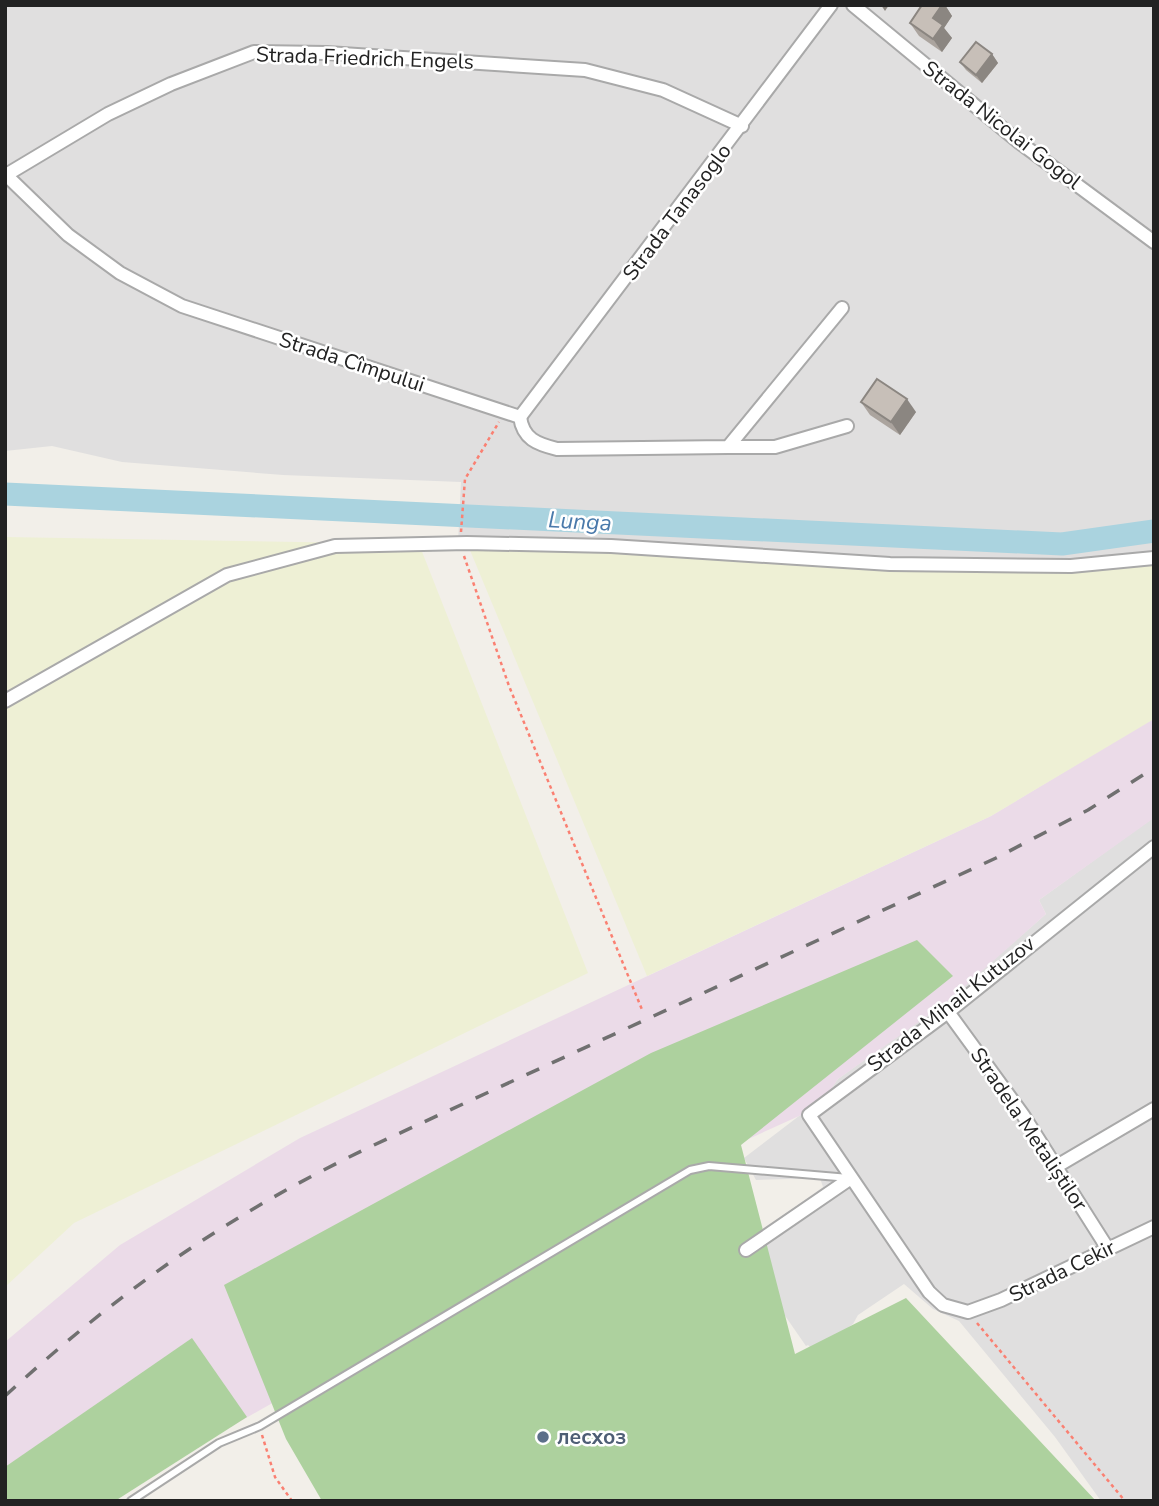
<svg xmlns="http://www.w3.org/2000/svg" width="1159" height="1506" font-family="'Nunito Sans',sans-serif">
<style>
.residential{fill:#e0dfdf}
.industrial{fill:#ebdbe8}
.farmland{fill:#eef0d5}
.forest{fill:#add19e}
.lines{fill:none;stroke-linecap:round;stroke-linejoin:round}
.river{stroke:#aad3df;stroke-width:23}
.lane-casing{stroke:#a9a9a9;stroke-width:10}
.street-casing{stroke:#a9a9a9;stroke-width:16}
.path{stroke:#fa8072;stroke-width:2.5;stroke-dasharray:3.5 3.5;stroke-linecap:butt}
.lane{stroke:#fff;stroke-width:6}
.street{stroke:#fff;stroke-width:12}
.rail{stroke:#707070;stroke-width:3.5;stroke-dasharray:14 14;stroke-linecap:butt}
.wall{fill:#aba49e}
.shaded-wall{fill:#8b8681}
.building{fill:#c7bfb8;stroke:#8b8681;stroke-width:2}
.service-dot{fill:#5c6f8a;stroke:#fff;stroke-width:2.5}
.labels{text-anchor:middle;stroke-width:5;stroke-linejoin:round;paint-order:stroke}
.street-label{font-size:21px;fill:#222;stroke:#fff}
.service-label{font-size:21px;font-weight:bold;fill:#4e5e75;stroke:#fff;text-anchor:start}
.water-label{font-size:23px;font-style:italic;fill:#4a7aab;stroke:#fff}
</style>
<rect width="100%" height="100%" fill="#f2efe9"/>
<g class="residential">
<path d="M5,5H1154V558L1071,566L458,543L461,482L283,475L122,462L52,446L5,451Z"/>
<path d="M1154,817V1501H1101L1055,1437L959,1321L933,1309L904,1284L858,1315L853,1324L815,1352L808,1345L806,1346L738,1248L823,1187L820,1178L756,1180L744,1158L799,1116L818,1106L838,1079L950,998L1046,914L1039,900Z"/>
</g>
<path class="industrial" d="M1154,718V818L1039,900L1046,914L947,1002L838,1079L819,1107L689,1166L174,1459L115,1501H5V1342L120,1245L300,1138L991,816Z"/>
<g class="farmland">
<path d="M5,537L419,544L588,973L74,1223L5,1287Z"/>
<path d="M467,543L890,564L1154,558V719L991,816L647,976Z"/>
</g>
<g class="forest">
<path d="M917,940L953,976L741,1145L795,1354L906,1298L1096,1501H322L286,1439L224,1285L651,1053Z"/>
<path d="M192,1338L247,1417L115,1501H5V1467Z"/>
</g>
<g class="lines">
<path class="river" d="M5,494L1062,544L1154,531"/>
<defs>
<path id="lane" d="M131,1501L219,1443L260,1426L690,1170L709,1166L849,1178"/>
<g id="street">
<path d="M853,5L1019,142L1154,242"/>
<path d="M5,174L68,235L120,273L182,306L520,417C523,439 537,444 557,449L728,447L842,308"/>
<path d="M6,175L108,114L171,84L254,52L327,53L585,70L663,90L742,126"/>
<path d="M520,417L831,5"/>
<path d="M728,447H775L847,426"/>
<path d="M5,701L227,575L335,546L467,543L611,546L890,564L1071,566L1154,558"/>
<path d="M1154,847L948,1012L809,1115L929,1292L943,1305L968,1312L1001,1300L1154,1227"/>
<path d="M948,1012L1023,1115L1108,1249"/>
<path d="M1057,1166L1154,1109"/>
<path d="M746,1250L851,1178"/>
</g>
</defs>
<use href="#lane" class="lane-casing"/>
<use href="#street" class="street-casing"/>
<g class="path">
<path d="M461,532L465,479L499,422"/>
<path d="M464,556L509,686L643,1012"/>
<path d="M977,1323L1125,1501"/>
<path d="M262,1435L275,1477L292,1501"/>
</g>
<use href="#lane" class="lane"/>
<use href="#street" class="street"/>
<path class="rail" d="M5,1396C123,1288 229,1214 374,1145L996,858L1088,810L1154,768"/>
</g>
<g class="wall">
<path d="M922,5H945L952,16L944,28L952,38L942,52L919,36L910,23Z"/>
<path d="M992,54L998,63L982,83L966,70L960,62Z"/>
<path d="M861,402L916,412L900,435L870,415Z"/>
</g>
<g class="shaded-wall">
<path d="M881,5H889L885,11Z"/>
<path d="M942,5H945L952,16L944,28L952,38L942,52L933,39V18Z"/>
<path d="M992,54L998,63L982,83L976,75Z"/>
<path d="M907,399L916,412L900,435L891,422Z"/>
</g>
<g class="building">
<path d="M922,5H942L933,18L943,25L933,39L910,23Z"/>
<path d="M976,42L992,54L976,75L960,62Z"/>
<path d="M877,379L907,399L891,422L861,402Z"/>
</g>
<circle class="service-dot" cx="543" cy="1437" r="7"/>
<g class="labels">
<g class="street-label">
<text transform="translate(365 58) rotate(2)" y="7">Strada Friedrich Engels</text>
<text transform="translate(1002 125) rotate(38)" y="7">Strada Nicolai Gogol</text>
<text transform="translate(677 212) rotate(-53)" y="7">Strada Tanasoglo</text>
<text transform="translate(352 362) rotate(18)" y="7">Strada Cîmpului</text>
<text transform="translate(951 1004) rotate(-38)" y="7">Strada Mihail Kutuzov</text>
<text transform="translate(1029 1129) rotate(56)" y="7">Stradela Metaliștilor</text>
<text transform="translate(1062 1271) rotate(-26)" y="7">Strada Cekir</text>
</g>
<g class="service-label">
<text x="557" y="1444">лесхоз</text>
</g>
<g class="water-label">
<text transform="translate(580 521) rotate(3)" y="8">Lunga</text>
</g>
</g>
<rect width="1159" height="1506" fill="none" stroke="#222222" stroke-width="14"/>
</svg>
